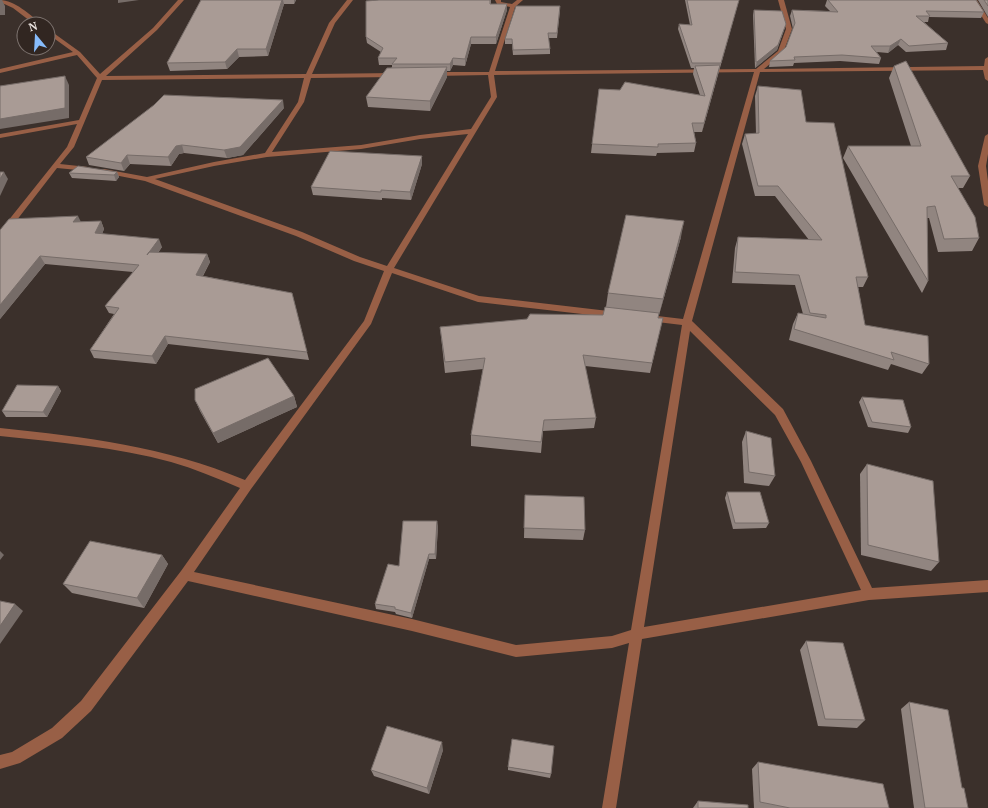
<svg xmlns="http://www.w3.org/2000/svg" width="988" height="808" font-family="'PT Serif',serif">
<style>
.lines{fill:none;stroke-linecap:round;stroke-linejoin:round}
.minor{fill:#985f46;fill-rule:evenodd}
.wall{fill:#918580}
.shaded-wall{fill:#766c68}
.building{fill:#a99b95;stroke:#766c68}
</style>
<rect width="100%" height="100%" fill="#3b302b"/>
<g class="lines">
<g class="minor">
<path d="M0,0C14,0 31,15 41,24H34L13,8L0,2Z"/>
<path d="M178,0H184L157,30L106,76L306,74L329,23L347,0H353L335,23L312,74L396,73L399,75L396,77L311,78L304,102L272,152L361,145L420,135L471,129L491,97L488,75L434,76L431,74L434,72H489L510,7L497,4L495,0H501V2L512,4L517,0H523L515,7L495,71L756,69L778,51L786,29L778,0H784L792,29L783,53L764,69L984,66L985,59L988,57V81L985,79L983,70L760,72L692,321L783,409L811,461L872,588L988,580V592L869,600L642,639L616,808H602L629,643L612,648L516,657L412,631L188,581L91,711L62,738L20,763L0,769V755L12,752L52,728L81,701L181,571L240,488C217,478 195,469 171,462C116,447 57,442 0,436V428C87,437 163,446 245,480L364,321L384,271L354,261L296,236L145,181L104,173L100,171L104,169L147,177L214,162L265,153L298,102L304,78L102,80L74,147L60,164L88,167L92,169L88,171L57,168L3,238H0V231L67,147L77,124L0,138V134L79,120L97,78L77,55L0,73V69L73,52L48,34V29L80,52L100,74L153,28ZM754,72L683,319L649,315L644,318L649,321L682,325L631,630L612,636L516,645L412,619L194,572L251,489L371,324L392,273L478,302L617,318L621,315L617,312L479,296L394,268L497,97L494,75ZM468,134L387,266L360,257L302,232L155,179L214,166L267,157L361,149L420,139ZM690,331L775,415L801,462L861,590L644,627Z"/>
<path d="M971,0H977L988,18V24L986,23Z"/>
<path d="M988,134V154L986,166L988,181V207L984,205L978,166L985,136Z"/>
</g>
</g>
<g class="wall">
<path d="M201,0H296L294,4H284L268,56L239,57L227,69L170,71L167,63Z"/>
<path d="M379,0H491V4H507V10L496,44H471L465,66L453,65L450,71H447V77L430,111L368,107L366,97L392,67V65H379L378,58L381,52L367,43L366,37Z"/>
<path d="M685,0H739L702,132H694L696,143L694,152L657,153L656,156L591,153L599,89L700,95L693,74L694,68H691L678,29L679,24L690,25Z"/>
<path d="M827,0H976L984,12L981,18L929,17L928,22H924L948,43L946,50L906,52L898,45L888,53L877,52L881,58L879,64L840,61L794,63L793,66L769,67L770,61L786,47L793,29L790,16L792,10L830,11L825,6Z"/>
<path d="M978,0H988V17Z"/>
<path d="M560,10L557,38H548L550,49V54L513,55L512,44H505V39Z"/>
<path d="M754,10L786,24L777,50L755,68L753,15Z"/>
<path d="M894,66L970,176L963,188H958L979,238L972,251L938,252L929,218H927L928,281L922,293L843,158L848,146H911L889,78Z"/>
<path d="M758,86L806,122L868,277L863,287H858L865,325L929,364L922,374L891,364L888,370L789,340L793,324L798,313L803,314L795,285L732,283L735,248L738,237L809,240L775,196H755L742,144L745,134H756L755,96Z"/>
<path d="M284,108L243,155L227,158L184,153L179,154L171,166L130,164L124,171L89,165L86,157Z"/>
<path d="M422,164L411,200L382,198V200L313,195L311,187Z"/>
<path d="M117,172L119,177L116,181L72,178L69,173Z"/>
<path d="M101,221L104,229L102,234L162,247L158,253L207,254L210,262L203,276L292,293L309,360L168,344L156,364L94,358L90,350L114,314L109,313L105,306L133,272L45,264L0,319V230L81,222Z"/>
<path d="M681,237L659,315L658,318H663L650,373L585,366L596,418L594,428L543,431L541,453L471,446V435L483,369L445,373L440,327L603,315L606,307L608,293Z"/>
<path d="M58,386L61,391L47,417H6L2,411Z"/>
<path d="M294,396L297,407L218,443L200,411L195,400Z"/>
<path d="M862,397L911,427L908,433L868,427L859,402Z"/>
<path d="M746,431L775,476L769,486L744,483L742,442Z"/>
<path d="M867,464L939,562L931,571L861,555L860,474Z"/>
<path d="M727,492L769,523L766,528L733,529L725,498Z"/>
<path d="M525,495L585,530L583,540L524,538Z"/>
<path d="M438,526L436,559H429L412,618L396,614L395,612L376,609L375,604L399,566Z"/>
<path d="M162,555L168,564L144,608L72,593L63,584Z"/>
<path d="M806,641L865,720L857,728L818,726L800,650Z"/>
<path d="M909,702L962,788L968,808H914L901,709Z"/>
<path d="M443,750L429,794L374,776L371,770Z"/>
<path d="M758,762L889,808H754L752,769Z"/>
<path d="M508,767L551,774L550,778L508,770Z"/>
<path d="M698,801L748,808H693Z"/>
</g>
<g class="shaded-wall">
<path d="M1,0H2L5,6V15H0V6Z"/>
<path d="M118,0H139L118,3Z"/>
<path d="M282,0H283L284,4L268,56L266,49Z"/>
<path d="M294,0H296L294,4Z"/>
<path d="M507,4V10L496,44V37Z"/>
<path d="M786,24L777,50L755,68L757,62Z"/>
<path d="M471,37V44L465,66V59Z"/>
<path d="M901,39L898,45L888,53L890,46Z"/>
<path d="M237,49L239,57L227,69L225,62Z"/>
<path d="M453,58V65L450,71V64Z"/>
<path d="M720,65L718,74L702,132L704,123Z"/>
<path d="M447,67V77L430,111V101Z"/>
<path d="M65,76L69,85V118L0,129V119Z"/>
<path d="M283,100L284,108L243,155L227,158L224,150Z"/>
<path d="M182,145L184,153L179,154L171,166L168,157L176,146Z"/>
<path d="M127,155L130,164L124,171L121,163Z"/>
<path d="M422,156V164L411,200L410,192Z"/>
<path d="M4,172L8,179L0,196V179Z"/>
<path d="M117,172L119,177L116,181L114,175Z"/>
<path d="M78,216L82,224L73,222Z"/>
<path d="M101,221L104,229L99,241L95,233Z"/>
<path d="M684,221L681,237L659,315L663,299Z"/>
<path d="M159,239L162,247L150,263L147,255Z"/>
<path d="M207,254L210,262L199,283L196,275Z"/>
<path d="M40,256L45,264L0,319V305Z"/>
<path d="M165,336L168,344L156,364L152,356Z"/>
<path d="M58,386L61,391L47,417L43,412Z"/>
<path d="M294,396L297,407L218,443L213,433Z"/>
<path d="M437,521L438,526L436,559L435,554Z"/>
<path d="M0,551L4,555L0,560Z"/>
<path d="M429,554V559L412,618L411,613Z"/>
<path d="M162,555L168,564L144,608L137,598Z"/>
<path d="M15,604L23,611L0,644V626Z"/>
<path d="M442,742L443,750L429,794L427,788Z"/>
</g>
<g class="building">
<rect x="0" y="0" width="1" height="6"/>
<path d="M201,0H282L266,49H237L225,62L167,63Z"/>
<path d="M379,0H490V4H507L496,37H471L465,59L453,58L450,64H392L397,58H378L383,48L366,37V1Z"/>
<path d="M687,0H739L721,63H692L679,24L692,25Z"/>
<path d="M828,0H976L984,12L926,11L930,16H916L948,43L909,46L901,39L890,46H871L881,58L842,55L794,57L795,60L770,61L786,47L795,23L792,10L838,12Z"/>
<path d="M984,0H988V6Z"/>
<path d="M516,6H560L557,33H548L550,49L513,50L512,39H505Z"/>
<path d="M754,10L782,11L786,24L778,45L757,62H756Z"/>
<path d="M906,61L970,176H951L975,217L979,238L944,239L935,206L927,207L928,281L848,146H921L894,66Z"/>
<path d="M720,65L704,123H692L696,143L658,144V147L592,144L599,89L620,90L625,82L705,96L695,66Z"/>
<path d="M447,67L430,101L366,97L387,68Z"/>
<path d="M65,76V108L0,119V86Z"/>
<path d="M758,86L801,90L806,122L834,123L868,277H856L865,325L928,336L929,364L891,352L894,360L794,329L798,313L826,318V315L810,313L799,275L735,272L738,237L822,240L778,186H758L745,134L759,133Z"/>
<path d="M164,95L283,100L240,147L224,150L182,145L176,146L168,157L127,155L121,163L86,157L154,105Z"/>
<path d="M330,151L422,156L410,192L381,190V192L311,187Z"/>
<path d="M78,166L117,172L114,175L69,173Z"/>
<path d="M0,172H4L0,179Z"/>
<path d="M626,215L684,221L663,299L608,293Z"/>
<path d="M78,216L73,222L101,221L95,233L159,239L147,255L149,252L207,254L196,275L292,293L307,352L165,336L152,356L90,350L119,308L105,306L139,265L40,256L0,305V230L9,219Z"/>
<path d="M605,307L659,313L658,318H663L652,363L583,355L596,418L544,420L541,442L471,435L485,358L445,362L440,327L527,319L530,314L603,315Z"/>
<path d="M268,358L294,396L213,433L195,400V389Z"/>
<path d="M17,385L58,386L43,412L2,411Z"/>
<path d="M862,397L903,400L911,427L872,422Z"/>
<path d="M746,431L771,438L775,476L749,472Z"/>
<path d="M867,464L933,481L939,562L868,545Z"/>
<path d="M727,492H760L769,523H735Z"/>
<path d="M525,495L584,497L585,530L524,528Z"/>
<path d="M403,521H437L435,554H429L411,613L395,609V607L375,604L388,564L399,566Z"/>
<path d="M90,541L162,555L137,598L63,584Z"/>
<path d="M0,601L15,604L0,626Z"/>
<path d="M806,641L843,643L865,720L825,719Z"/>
<path d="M909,702L948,710L962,788H964L968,808H925Z"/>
<path d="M387,726L442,742L427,788L371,770Z"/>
<path d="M512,739L554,746L551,774L508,767Z"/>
<path d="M758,762L883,784L889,808H790L760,802Z"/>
<path d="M698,801L748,805V808H698Z"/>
</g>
<g transform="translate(36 36) rotate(342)"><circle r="19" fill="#312621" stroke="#7c726e"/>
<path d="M0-3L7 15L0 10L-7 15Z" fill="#86bbfb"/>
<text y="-6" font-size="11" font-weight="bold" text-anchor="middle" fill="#ece5e1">N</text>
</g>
</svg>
